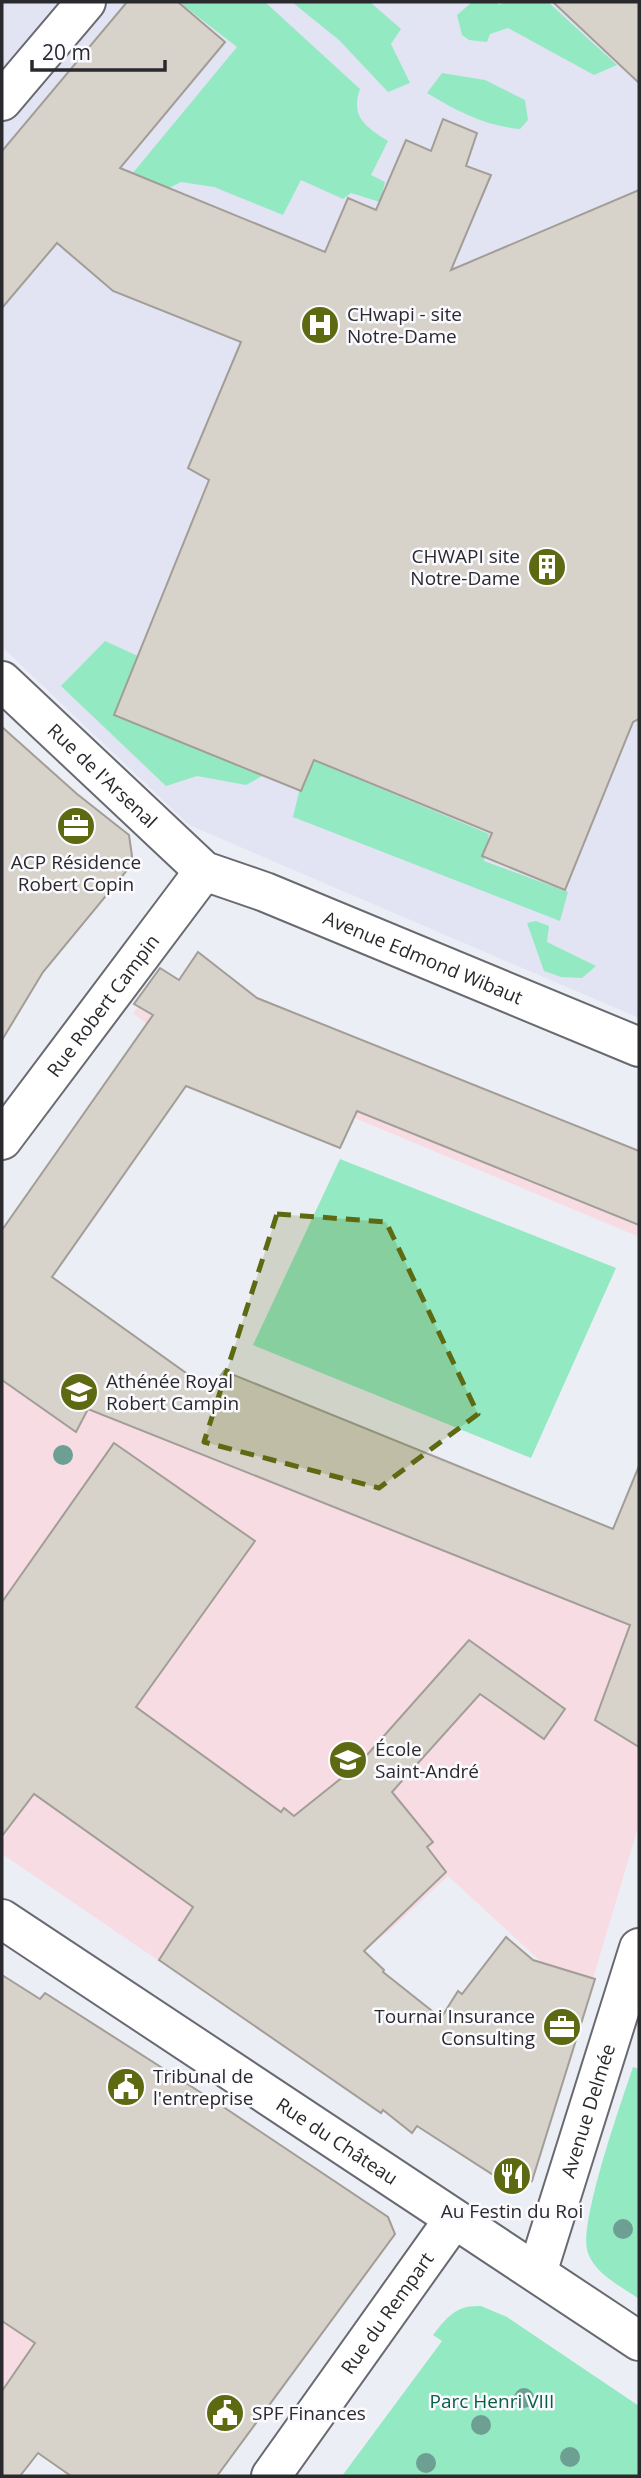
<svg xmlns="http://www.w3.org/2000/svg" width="641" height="2478" font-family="'Open Sans',sans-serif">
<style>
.built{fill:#e2e4f4}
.education{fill:#f7dde3}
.green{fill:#93e9c2}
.building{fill:#d7d2ca;stroke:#a29d96;stroke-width:2}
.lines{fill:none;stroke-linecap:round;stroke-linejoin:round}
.minor-casing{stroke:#696a71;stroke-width:42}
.minor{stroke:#fff;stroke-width:38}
.tree{fill:#6e9f93}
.marked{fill:#5d6a12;fill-opacity:0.2;stroke:#5d6a12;stroke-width:5;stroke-dasharray:14 9;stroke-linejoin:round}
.labels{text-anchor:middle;stroke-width:5;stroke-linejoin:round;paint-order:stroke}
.poi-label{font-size:19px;fill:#2a2a2e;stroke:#fbfbff;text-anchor:start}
.street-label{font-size:19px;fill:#2a2a2e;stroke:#fbfbff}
.park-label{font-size:19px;fill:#075f42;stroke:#fbfbff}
</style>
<rect width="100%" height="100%" fill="#eceef6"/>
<path class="built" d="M2,2H639V1018L189,825L2,647Z"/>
<g class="education">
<path d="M162,976L256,1006L639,1161V1237L192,1050L13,1295L191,1416L618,1536L632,1505L639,1507V1824L593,1979L540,1961L448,1876L388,1932L362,1951L282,2038L156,1959L2,1854V1841L14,1820L2,1811V1244L153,1029L133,1013Z"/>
<path d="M2,2321L35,2343L2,2389Z"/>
</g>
<g class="green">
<path d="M179,2H265L360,89C350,117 366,127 388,141L371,175L385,182L380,202L351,193L343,199L301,180L283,215L214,187L181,182L165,190L132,174L237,47Z"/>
<path d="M292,2H370L401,29L391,44L410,83L388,92L339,40Z"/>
<path d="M472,2H497L499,5L504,2H548L617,65L594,75L508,28L490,34L487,42L469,40L462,35L457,15Z"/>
<path d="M442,73L485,80L525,100L528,120L520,129C485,126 457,111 427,93Z"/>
<path d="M105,641L140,657L116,714L262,776L246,785L197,776L166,786L61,686Z"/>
<path d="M315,761L489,834L484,861L568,892L560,921L293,817L299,792Z"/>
<path d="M536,921L549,926L547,942L596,966L582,978L561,977L544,971L527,923Z"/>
<path d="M340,1159L616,1268L531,1458L253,1345Z"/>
<path d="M633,2067L639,2069V2299C621,2286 596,2275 588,2253C577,2227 622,2100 633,2067Z"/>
<path d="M481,2306L507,2317L639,2406V2476H342L442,2341L433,2335C448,2316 456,2305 481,2306Z"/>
</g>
<g class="building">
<path d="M127,2H178L225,42L120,168L325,252L348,198L376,210L406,140L431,151L443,119L477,133L466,166L491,175L451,270L639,190V719L633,722L565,890L482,856L492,833L314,760L301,791L114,715L209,480L188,468L241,342L113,291L57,243L2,308V151Z"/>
<path d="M553,2H639V83Z"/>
<path d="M2,727L77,794L129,835L133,863L43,972L2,1040Z"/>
<path d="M198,952L257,998L639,1151V1225L357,1111L340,1148L186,1086L52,1277L210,1390L224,1371L613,1529L639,1466V1747L595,1720L630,1625L88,1409L76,1432L2,1380V1230L153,1015L134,1004L160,968L179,980Z"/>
<path d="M114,1443L255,1541L136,1707L281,1812L284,1808L294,1816L359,1764L469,1640L565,1709L544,1739L480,1694L392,1792L433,1842L427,1847L446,1872L364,1951L384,1970L383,1972L441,2018L458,1991L462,1994L506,1937L533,1960L595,1979L532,2181L515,2189L417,2126L412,2133L383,2110L381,2113L159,1960L193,1907L34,1794L2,1836V1602Z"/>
<path d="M2,1975L40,1999L45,1993L225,2108L388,2217L395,2234L217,2476H71L38,2453L20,2476H2V2391L35,2343L2,2321Z"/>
</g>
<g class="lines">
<defs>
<g id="minor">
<path d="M2,101L86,2"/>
<path id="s1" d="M2,681L204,871L265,892L639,1047"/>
<path id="s2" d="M2,1140L204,871"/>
<path id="s3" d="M2,1919L639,2341"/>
<path id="s4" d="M537,2273L639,1948"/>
<path id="s5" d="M271,2476L454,2219"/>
</g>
</defs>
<use href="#minor" class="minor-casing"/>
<use href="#minor" class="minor"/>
</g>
<g class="tree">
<circle cx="63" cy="1455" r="10"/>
<circle cx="623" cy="2229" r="10"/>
<circle cx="524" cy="2398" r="10"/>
<circle cx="481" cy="2425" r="10"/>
<circle cx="570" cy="2457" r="10"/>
<circle cx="426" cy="2463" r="10"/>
</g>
<path class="marked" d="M277,1214L386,1222L478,1414L379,1488L204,1442Z"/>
<defs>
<symbol id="hospital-disc" viewBox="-11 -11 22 22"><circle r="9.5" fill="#5d6a12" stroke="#fbfbff"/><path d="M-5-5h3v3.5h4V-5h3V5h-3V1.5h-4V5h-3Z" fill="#fff"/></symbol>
<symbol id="building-disc" viewBox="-11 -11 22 22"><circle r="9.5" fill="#5d6a12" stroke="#fbfbff"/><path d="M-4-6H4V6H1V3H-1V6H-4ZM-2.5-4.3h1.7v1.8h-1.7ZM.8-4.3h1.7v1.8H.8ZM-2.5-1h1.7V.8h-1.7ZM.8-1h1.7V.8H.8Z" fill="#fff"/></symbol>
<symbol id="office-disc" viewBox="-11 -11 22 22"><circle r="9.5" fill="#5d6a12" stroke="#fbfbff"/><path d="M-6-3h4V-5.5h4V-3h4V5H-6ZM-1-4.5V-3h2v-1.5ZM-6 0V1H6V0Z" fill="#fff"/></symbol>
<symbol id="school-disc" viewBox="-11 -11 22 22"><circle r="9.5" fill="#5d6a12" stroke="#fbfbff"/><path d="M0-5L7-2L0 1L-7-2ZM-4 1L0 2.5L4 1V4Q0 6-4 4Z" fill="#fff"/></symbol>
<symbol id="civic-disc" viewBox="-11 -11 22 22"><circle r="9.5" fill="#5d6a12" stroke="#fbfbff"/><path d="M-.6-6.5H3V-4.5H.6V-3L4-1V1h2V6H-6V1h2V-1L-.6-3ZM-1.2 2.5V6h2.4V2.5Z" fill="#fff"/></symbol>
<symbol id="restaurant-disc" viewBox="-11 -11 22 22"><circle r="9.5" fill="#5d6a12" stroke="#fbfbff"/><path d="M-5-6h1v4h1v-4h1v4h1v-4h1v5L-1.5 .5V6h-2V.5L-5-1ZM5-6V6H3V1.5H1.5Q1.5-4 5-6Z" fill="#fff"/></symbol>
</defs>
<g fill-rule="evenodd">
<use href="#hospital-disc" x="298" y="303" width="44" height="44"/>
<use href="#building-disc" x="525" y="545" width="44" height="44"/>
<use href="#office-disc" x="54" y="804" width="44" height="44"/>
<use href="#school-disc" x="57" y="1370" width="44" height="44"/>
<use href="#school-disc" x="326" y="1738" width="44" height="44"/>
<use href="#office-disc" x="540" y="2005" width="44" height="44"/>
<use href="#civic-disc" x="104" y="2065" width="44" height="44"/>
<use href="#restaurant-disc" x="490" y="2154" width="44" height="44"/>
<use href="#civic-disc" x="203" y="2391" width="44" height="44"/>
</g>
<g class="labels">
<g class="poi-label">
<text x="347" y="321">CHwapi - site<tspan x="347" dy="22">Notre-Dame</tspan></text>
<text x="520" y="563" text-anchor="end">CHWAPI site<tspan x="520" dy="22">Notre-Dame</tspan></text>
<text x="76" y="869" text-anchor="middle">ACP Résidence<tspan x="76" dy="22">Robert Copin</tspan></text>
<text x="106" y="1388">Athénée Royal<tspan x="106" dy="22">Robert Campin</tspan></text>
<text x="375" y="1756">École<tspan x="375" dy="22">Saint-André</tspan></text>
<text x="535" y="2023" text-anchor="end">Tournai Insurance<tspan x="535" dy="22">Consulting</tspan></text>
<text x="153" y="2083">Tribunal de<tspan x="153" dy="22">l'entreprise</tspan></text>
<text x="512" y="2218" text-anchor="middle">Au Festin du Roi</text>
<text x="252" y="2420">SPF Finances</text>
</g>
<g class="street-label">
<text dy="7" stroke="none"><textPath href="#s1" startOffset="138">Rue de l'Arsenal</textPath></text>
<text dy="7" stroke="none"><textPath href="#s1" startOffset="513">Avenue Edmond Wibaut</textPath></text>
<text dy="7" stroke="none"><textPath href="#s2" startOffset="168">Rue Robert Campin</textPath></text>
<text dy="7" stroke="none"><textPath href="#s4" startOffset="170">Avenue Delmée</textPath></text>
<text dy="7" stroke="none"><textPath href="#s3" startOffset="402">Rue du Château</textPath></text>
<text dy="7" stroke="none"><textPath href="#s5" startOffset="200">Rue du Rempart</textPath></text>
</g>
<g class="park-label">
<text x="492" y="2408">Parc Henri VIII</text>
</g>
</g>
<rect width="641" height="2478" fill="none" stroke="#2a2a2e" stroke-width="7"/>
<path d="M32 60v10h133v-10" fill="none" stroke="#2a2a2e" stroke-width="3.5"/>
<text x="42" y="60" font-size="21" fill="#2a2a2e" stroke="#fbfbff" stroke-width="5" paint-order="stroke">20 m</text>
</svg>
